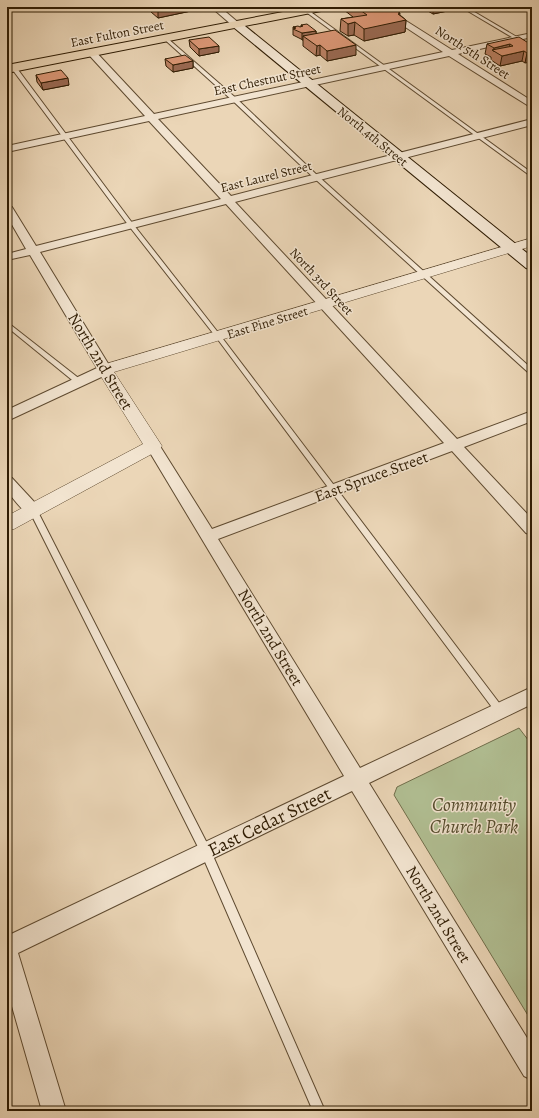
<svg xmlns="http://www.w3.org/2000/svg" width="539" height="1118" font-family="Alegreya,serif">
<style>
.green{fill:#b1bf93;stroke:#706e4b}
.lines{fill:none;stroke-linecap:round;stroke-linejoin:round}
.service-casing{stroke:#5e4a30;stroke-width:2}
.minor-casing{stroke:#5e4a30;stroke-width:2}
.tertiary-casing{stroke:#5e4a30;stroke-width:1}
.secondary-casing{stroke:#2f1c03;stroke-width:2}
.primary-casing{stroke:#2f1c03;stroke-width:2}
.service{fill:#f2e4d0;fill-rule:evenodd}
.minor{fill:#f2e4d0;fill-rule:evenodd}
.tertiary{fill:#f2e4d0;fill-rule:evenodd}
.secondary{fill:#f2e4d0;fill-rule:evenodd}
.primary{fill:#ebd6b7;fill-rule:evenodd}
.wall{fill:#bd8366;stroke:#2f1c03}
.shaded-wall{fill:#9a6a53;stroke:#2f1c03}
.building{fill:#dc9877;stroke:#2f1c03}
.labels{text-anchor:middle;stroke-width:3;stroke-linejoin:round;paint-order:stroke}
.far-street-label{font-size:13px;fill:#2f1c03;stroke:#f2e4d0}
.street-label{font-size:16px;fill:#2f1c03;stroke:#f2e4d0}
.near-park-label{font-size:19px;font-style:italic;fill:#564d2e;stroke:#f2e4d0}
.near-street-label{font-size:19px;fill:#2f1c03;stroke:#f2e4d0}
</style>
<rect width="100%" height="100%" fill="#ebd6b7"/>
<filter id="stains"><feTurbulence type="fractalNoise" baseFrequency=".005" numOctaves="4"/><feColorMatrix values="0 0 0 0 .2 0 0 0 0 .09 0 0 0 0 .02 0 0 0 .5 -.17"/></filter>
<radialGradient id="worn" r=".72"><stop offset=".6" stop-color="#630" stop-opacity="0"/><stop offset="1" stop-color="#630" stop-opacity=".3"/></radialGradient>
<path class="green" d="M519,728L532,745V1022L394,795L397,787Z"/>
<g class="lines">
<defs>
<g id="service">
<path d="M461,7H466L532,46V49Z"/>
<path d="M306,10H308L532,173V177L306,12Z"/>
<path d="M164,37H166L237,99L318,176L532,369V375L530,374L314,178L233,101L164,39Z"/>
<path d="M12,67H16L133,224L220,335L503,708L505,711L503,714L500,715L497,714L216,337L129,226L12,69Z"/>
<path d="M7,322L81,380V384H77L7,327Z"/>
<path d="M33,507L37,510L210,849L325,1111H313L202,855L29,510Z"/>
</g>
<g id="minor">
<path d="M211,7H220L240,24L239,26H233Z"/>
<path d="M375,7H384L452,50L532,33V37L458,54L532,101V108L449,56L158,119L231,196L532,119V125L235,202L457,439L532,411V421L464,447L532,519V535L526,533L452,451L218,539L360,768L532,687V704L369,783L532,1046V1080L524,1076L352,791L18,953L66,1111H42L7,989V936L344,776L146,446L148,443L153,441L158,443L212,529L444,443L226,204L40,252L112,370L110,373L7,421V410L97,368L30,255L7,260V254L26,249L7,216V204L12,207L36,246L221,199L149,121L7,152V146L145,116L89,55L88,53L92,50L95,51L154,114L443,52Z"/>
<path d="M7,477L12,478L38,506L41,510L38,514C25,518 15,500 7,491Z"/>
</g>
<path id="tertiary" d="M532,238V246L114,372L162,446L159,450L14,529L7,531V516L143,444L97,370L99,366Z"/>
<path id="secondary" d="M236,21L240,22L532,257V270L526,268L232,26L230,24L232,22Z"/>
<path id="primary" d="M309,7H331L326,10L7,73V65Z"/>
</defs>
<use href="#service" class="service-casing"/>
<use href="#minor" class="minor-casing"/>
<use href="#tertiary" class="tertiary-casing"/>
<use href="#secondary" class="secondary-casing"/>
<use href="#primary" class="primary-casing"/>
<use href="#service" class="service"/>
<use href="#minor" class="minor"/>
<use href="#tertiary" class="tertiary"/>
<use href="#secondary" class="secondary"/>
<use href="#primary" class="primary"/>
</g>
<g class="wall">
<path d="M151,7H190L191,11L158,18L151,12Z"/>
<path d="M344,7H390L400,15L406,20L405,32L364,41L354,35L348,36L340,31L341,19L353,17L344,10Z"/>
<path d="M421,7H462V8L433,14Z"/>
<path d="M301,25L316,31V33L356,55L327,61L320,55L316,56L303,46V40L293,35V27H301Z"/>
<path d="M189,40L219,52L199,56L190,47Z"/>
<path d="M487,44H530L525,63L522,61L500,66L491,60V57L485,54Z"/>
<path d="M165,59L193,61V68L173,72L166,66Z"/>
<path d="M36,75L69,85L43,90L37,82Z"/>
</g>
<g class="shaded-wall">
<path d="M179,7H190L191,11L158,18V11Z"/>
<path d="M433,7H462V8L433,14Z"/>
<path d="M400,13L399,21L406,20L405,32L364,41V29Z"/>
<path d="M355,22L354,35L348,36V24Z"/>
<path d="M316,31V37L303,36V40H302V33Z"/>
<path d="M510,44L508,54L493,51L494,48Z"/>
<path d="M320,45V55L316,56L317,46Z"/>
<path d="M356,45V55L327,61V51Z"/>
<path d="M219,46V52L199,56V49Z"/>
<path d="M524,51L522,61L500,66L502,56Z"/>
<path d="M532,52V62L525,63L527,53Z"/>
<path d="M193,61V68L173,72V65Z"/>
<path d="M68,78L69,85L43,90L41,83Z"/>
</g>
<g class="building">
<path d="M153,7H179L158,11Z"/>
<path d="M356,7H390L400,13L398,14L406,20L364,29L355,22L348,24L341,19L367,15Z"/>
<path d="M307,24L316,31L302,33L293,29L296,28L293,27L298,26L300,27L303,26L301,25Z"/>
<path d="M335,30L356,45L327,51L320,45L317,46L303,36Z"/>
<path d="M209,37L219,46L199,49L189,40Z"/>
<path d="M519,37L530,44L532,43V52L527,53L524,51L502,56L492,50L513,46L510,44L494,48L487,44Z"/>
<path d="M185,55L193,61L173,65L165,59Z"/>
<path d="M61,70L68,78L41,83L36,75Z"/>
</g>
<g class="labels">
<g class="far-street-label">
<text transform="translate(117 33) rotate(-11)" y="5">East Fulton Street</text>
<text transform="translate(473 52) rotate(33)" y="5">North 5th Street</text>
<text transform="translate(267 79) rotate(-12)" y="5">East Chestnut Street</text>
<text transform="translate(373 136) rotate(39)" y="5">North 4th Street</text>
<text transform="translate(266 176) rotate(-14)" y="5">East Laurel Street</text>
<text transform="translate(322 281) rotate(47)" y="5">North 3rd Street</text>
<text transform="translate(267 322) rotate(-17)" y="5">East Pine Street</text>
</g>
<g class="street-label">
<text transform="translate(101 361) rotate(59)" y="6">North 2nd Street</text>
<text transform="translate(371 476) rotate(-20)" y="6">East Spruce Street</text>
<text transform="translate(271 637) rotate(59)" y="6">North 2nd Street</text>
<text transform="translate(439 914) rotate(59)" y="6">North 2nd Street</text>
</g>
<g class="near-park-label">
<text x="474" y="811">Community<tspan x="474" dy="22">Church Park</tspan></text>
</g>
<g class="near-street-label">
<text transform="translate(269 821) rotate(-26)" y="7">East Cedar Street</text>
</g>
</g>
<rect width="539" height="1118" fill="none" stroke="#ebd6b7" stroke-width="24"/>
<rect x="8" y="8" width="523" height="1102" fill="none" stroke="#2f1c03" stroke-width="2"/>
<rect x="12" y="12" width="515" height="1094" fill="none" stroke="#2f1c03"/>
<rect width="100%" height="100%" filter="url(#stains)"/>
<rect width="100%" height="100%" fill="url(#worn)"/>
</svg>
